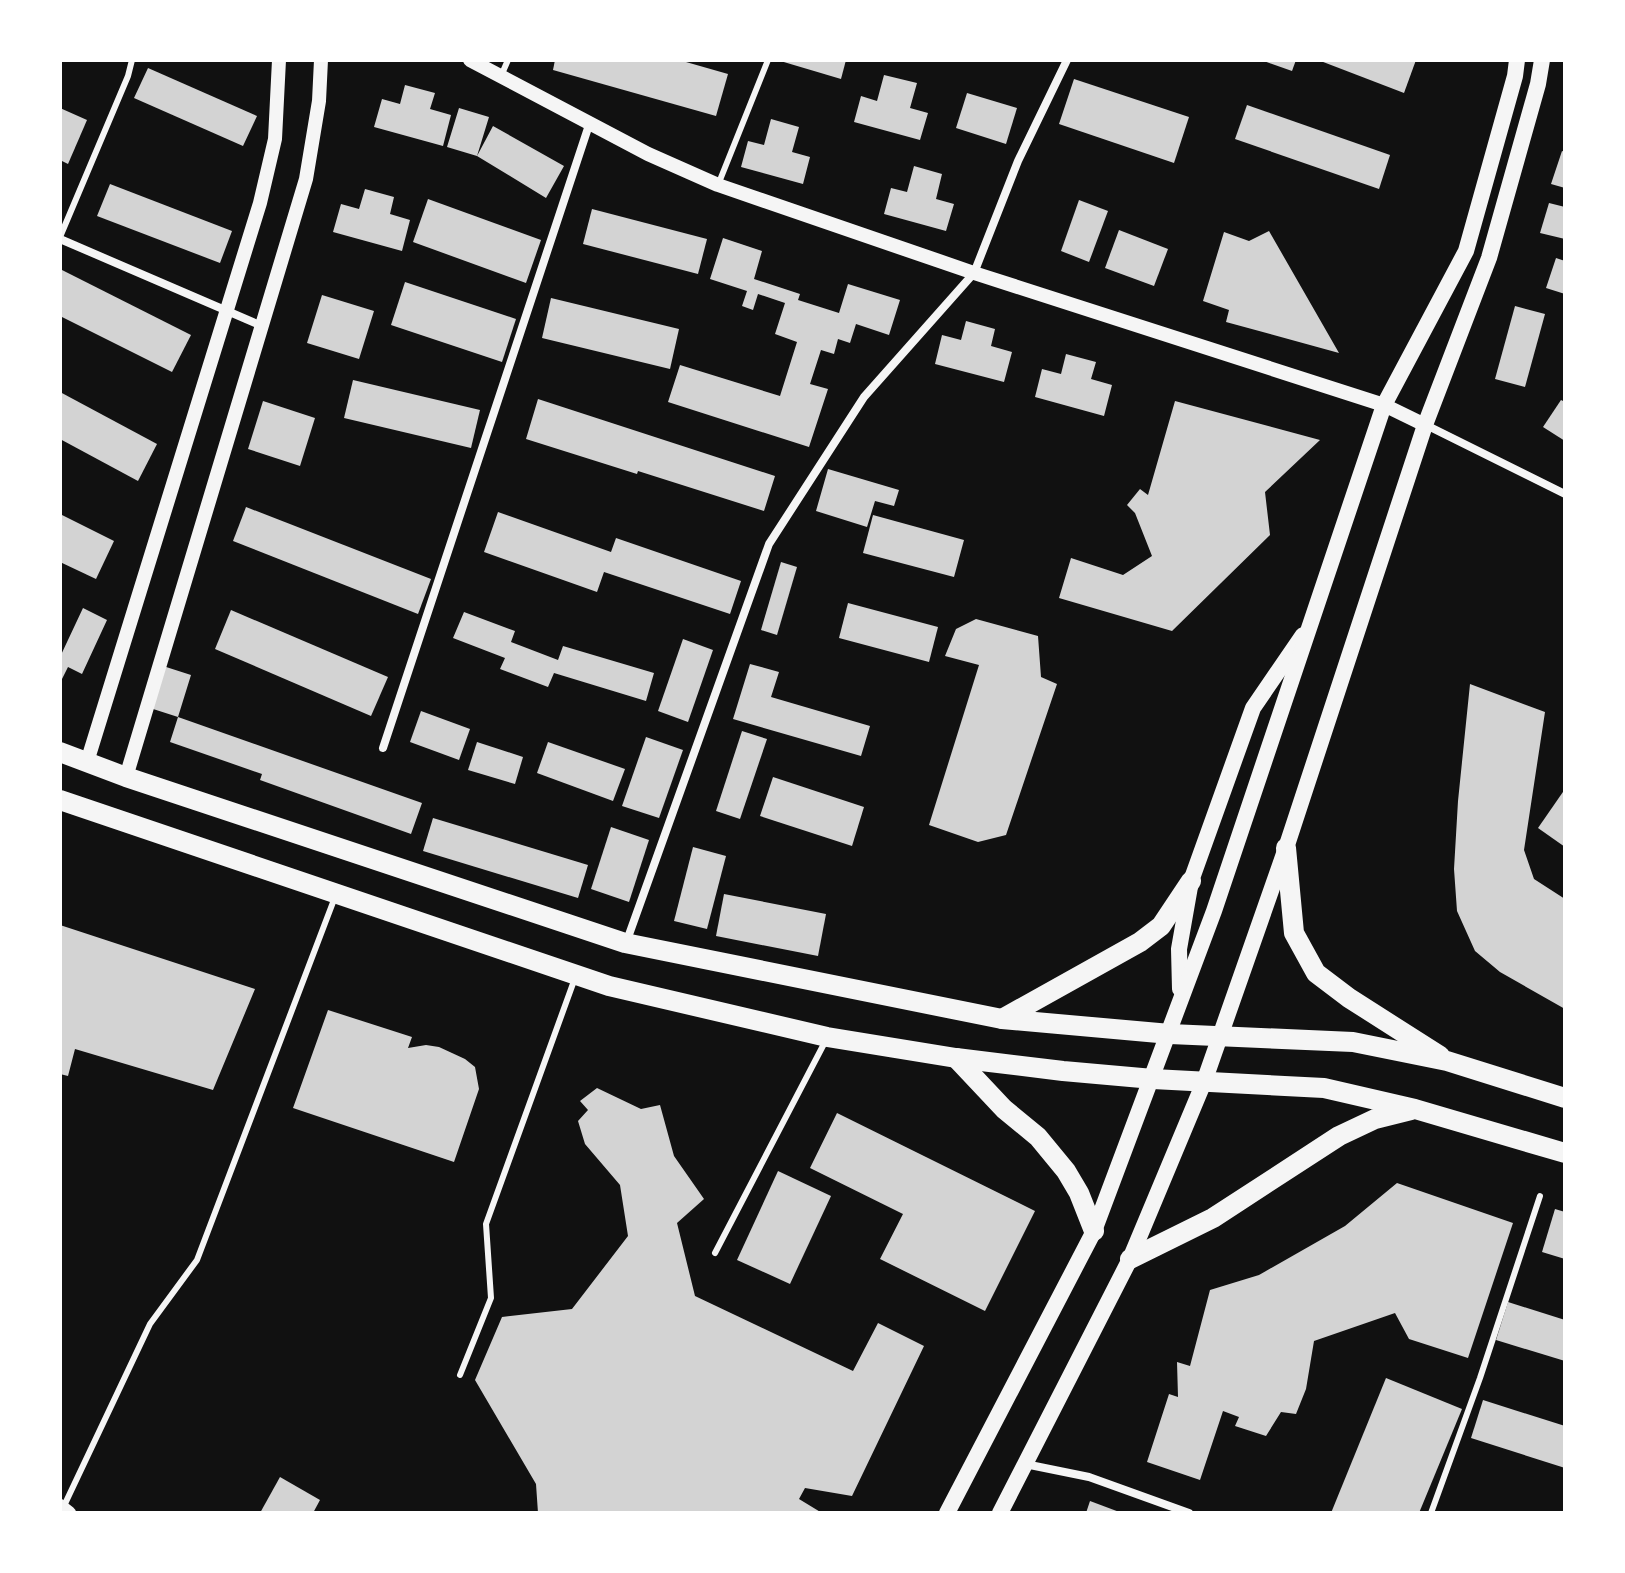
<svg xmlns="http://www.w3.org/2000/svg" width="1625" height="1573" font-family="Montserrat,sans-serif">
<style>
.building{fill:#d3d3d3}
.lines{fill:none;stroke-linecap:round;stroke-linejoin:round}
.service{stroke:#f5f5f5;stroke-width:6}
.minor{stroke:#f5f5f5;stroke-width:8}
.tertiary{stroke:#f5f5f5;stroke-width:14}
.secondary{stroke:#f5f5f5;stroke-width:16}
.primary{stroke:#f5f5f5;stroke-width:20}
</style>
<rect width="100%" height="100%" fill="#111"/>
<g class="building">
<path d="M555,60H679L728,74L716,116L553,70Z"/>
<path d="M777,60H846L841,79Z"/>
<path d="M1261,60H1296L1292,71Z"/>
<path d="M1318,60H1416L1404,93Z"/>
<path d="M148,68L257,116L243,146L134,98Z"/>
<path d="M884,75L917,83L910,108L928,113L920,140L854,122L861,96L877,101Z"/>
<path d="M1074,79L1189,117L1174,163L1059,124Z"/>
<path d="M405,85L435,93L430,109L451,115L443,146L374,127L382,99L400,104Z"/>
<path d="M967,93L1017,108L1006,144L956,128Z"/>
<path d="M1247,105L1390,155L1379,189L1235,139Z"/>
<path d="M60,108L87,120L68,164L60,160Z"/>
<path d="M459,108L489,117L477,156L493,126L564,166L546,198L477,156L447,147Z"/>
<path d="M771,119L799,127L792,152L810,157L803,184L741,167L748,141L764,145Z"/>
<path d="M1562,151L1565,152V188L1551,184Z"/>
<path d="M914,166L942,174L936,199L954,204L946,231L884,214L891,188L907,192Z"/>
<path d="M110,184L232,231L220,263L97,216Z"/>
<path d="M365,189L394,197L390,214L410,220L402,251L333,232L341,204L359,209Z"/>
<path d="M428,199L541,240L526,283L413,242Z"/>
<path d="M1079,200L1108,211L1089,262L1061,251Z"/>
<path d="M1549,203L1565,207V239L1540,233Z"/>
<path d="M592,209L707,239L698,274L583,244Z"/>
<path d="M1119,230L1168,249L1154,286L1105,268Z"/>
<path d="M1269,231L1339,353L1226,322L1229,310L1203,301L1224,232L1249,241Z"/>
<path d="M723,238L762,251L754,279L800,294L798,300L839,313L848,284L900,300L889,335L856,324L850,343L838,339L834,354L821,350L810,384L828,389L809,447L668,402L680,365L780,396L797,342L775,334L785,303L758,294L753,310L742,306L747,291L710,279Z"/>
<path d="M1556,258L1565,261V294L1546,288Z"/>
<path d="M60,269L191,335L172,372L60,316Z"/>
<path d="M405,282L516,319L502,362L391,325Z"/>
<path d="M322,295L374,311L359,359L307,343Z"/>
<path d="M551,298L679,329L670,369L542,338Z"/>
<path d="M1515,306L1545,314L1525,387L1495,379Z"/>
<path d="M966,321L995,329L991,346L1012,352L1004,382L935,364L942,335L961,340Z"/>
<path d="M1066,354L1096,362L1091,379L1112,385L1104,416L1035,397L1042,369L1061,374Z"/>
<path d="M353,380L480,410L471,448L344,418Z"/>
<path d="M60,392L157,444L138,481L60,439Z"/>
<path d="M538,399L775,476L764,511L638,471L637,474L526,439Z"/>
<path d="M1561,400L1565,402V441L1543,427Z"/>
<path d="M263,401L315,418L300,466L248,449Z"/>
<path d="M1175,401L1320,440L1265,492L1270,535L1172,631L1059,598L1071,558L1123,575L1152,556L1135,513L1127,505L1140,489L1148,495Z"/>
<path d="M828,469L899,490L894,506L875,501L867,527L816,511Z"/>
<path d="M246,507L431,579L418,614L233,541Z"/>
<path d="M498,512L611,552L616,538L741,581L730,614L604,572L597,592L484,552Z"/>
<path d="M60,514L114,541L96,579L60,562Z"/>
<path d="M873,515L964,540L954,577L863,553Z"/>
<path d="M781,562L797,567L777,635L761,630Z"/>
<path d="M848,603L938,627L929,662L839,638Z"/>
<path d="M83,608L107,620L82,674L68,667L60,683V657Z"/>
<path d="M231,610L388,677L371,716L215,649Z"/>
<path d="M464,612L515,631L511,642L558,660L563,646L654,673L646,701L554,673L548,687L500,669L505,658L453,638Z"/>
<path d="M976,619L1038,636L1041,677L1057,684L1006,835L978,842L929,825L979,665L945,656L956,629Z"/>
<path d="M683,639L713,650L688,722L658,711Z"/>
<path d="M750,664L779,672L771,697L870,726L861,756L733,719Z"/>
<path d="M163,666L191,675L178,717L422,803L411,834L260,780L262,774L170,742L178,717L150,708Z"/>
<path d="M1470,684L1545,712L1524,850L1534,879L1565,899V1009L1500,972L1475,951L1457,911L1454,869L1458,801Z"/>
<path d="M421,711L470,729L459,760L410,742Z"/>
<path d="M742,731L767,739L740,819L716,811Z"/>
<path d="M646,737L683,750L659,818L622,806Z"/>
<path d="M477,742L523,757L515,784L468,770Z"/>
<path d="M548,742L625,769L613,801L537,773Z"/>
<path d="M773,777L864,807L852,846L760,816Z"/>
<path d="M1565,789V847L1538,828Z"/>
<path d="M433,818L588,865L578,898L423,851Z"/>
<path d="M611,827L649,840L629,902L591,889Z"/>
<path d="M693,847L726,856L707,929L674,921Z"/>
<path d="M724,894L826,914L818,956L716,936Z"/>
<path d="M60,925L255,989L213,1090L75,1049L68,1076L60,1074Z"/>
<path d="M328,1010L412,1037L408,1048L426,1045L439,1047L465,1059L475,1067L479,1089L454,1162L293,1108Z"/>
<path d="M597,1088L641,1109L660,1105L674,1156L704,1199L677,1223L695,1296L853,1371L878,1323L924,1346L852,1496L805,1488L799,1499L822,1513H538L536,1484L475,1380L502,1317L572,1309L628,1236L620,1185L585,1144L578,1121L588,1110L580,1101Z"/>
<path d="M837,1113L1035,1211L985,1311L880,1259L903,1214L810,1168Z"/>
<path d="M778,1171L831,1196L790,1284L737,1260Z"/>
<path d="M1397,1183L1513,1223L1468,1358L1409,1339L1395,1313L1314,1341L1306,1389L1296,1414L1281,1412L1266,1436L1235,1426L1239,1417L1223,1411L1200,1480L1147,1462L1169,1394L1178,1397L1177,1362L1190,1366L1210,1290L1259,1275L1345,1226Z"/>
<path d="M1555,1209L1565,1212V1259L1542,1252Z"/>
<path d="M1508,1302L1565,1320V1361L1496,1340Z"/>
<path d="M1386,1378L1462,1409L1419,1513H1331Z"/>
<path d="M1483,1400L1565,1426V1468L1471,1438Z"/>
<path d="M280,1477L320,1500L313,1513H260Z"/>
<path d="M1090,1501L1122,1513H1086Z"/>
</g>
<g class="lines">
<g class="service">
<path d="M501,76L508,60"/>
<path d="M718,185L768,60"/>
<path d="M60,237L128,76L132,60"/>
<path d="M715,1253L826,1040"/>
<path d="M460,1375L491,1298L486,1224L575,978"/>
<path d="M63,1508L150,1324L197,1260L335,897"/>
<path d="M1431,1513L1480,1378L1540,1196"/>
</g>
<g class="minor">
<path d="M60,239L262,326"/>
<path d="M1426,425L1565,494"/>
<path d="M383,748L590,122"/>
<path d="M626,943L769,544L864,397L974,273L1018,161L1067,60"/>
<path d="M1025,1464L1089,1477L1189,1513"/>
</g>
<g class="tertiary">
<path d="M470,60L648,154L718,185L974,273L1384,405L1425,425"/>
<path d="M87,762L260,203L275,139L279,60"/>
<path d="M126,777L306,179L319,101L321,60"/>
<path d="M60,1506L69,1513"/>
</g>
<g class="secondary">
<path d="M1180,989L1179,949L1191,881L1253,708L1303,635"/>
<path d="M947,1513L1094,1231L1214,911L1384,405L1466,251L1515,76L1517,60"/>
<path d="M1000,1513L1130,1259L1204,1082L1286,848L1425,425L1489,258L1538,84L1542,60"/>
</g>
<g class="primary">
<path d="M60,752L126,777L625,943L1002,1019L1170,1034L1353,1042L1447,1061L1565,1098"/>
<path d="M60,800L609,986L827,1037L956,1058L1063,1071L1153,1079L1324,1088L1415,1109L1565,1153"/>
<path d="M1286,848L1294,933L1316,973L1349,998L1440,1056"/>
<path d="M1002,1019L1140,942L1161,926L1191,881"/>
<path d="M956,1058L1004,1109L1038,1137L1066,1171L1079,1193L1094,1231"/>
<path d="M1130,1259L1213,1218L1339,1136L1375,1119L1411,1110"/>
</g>
</g>
<rect width="1625" height="1573" fill="none" stroke="#ffffff" stroke-width="124"/>
</svg>
